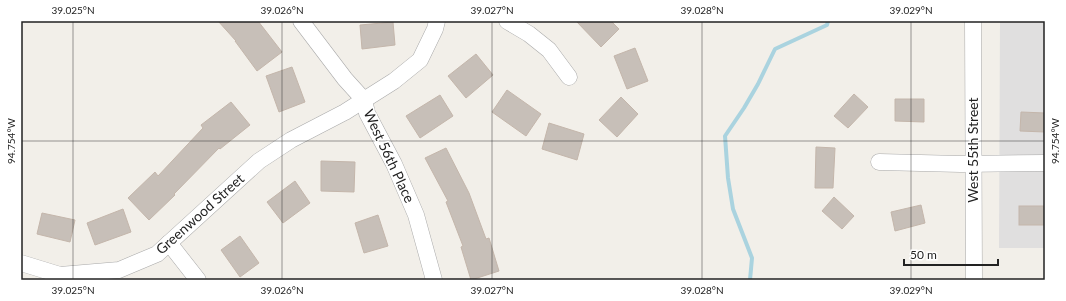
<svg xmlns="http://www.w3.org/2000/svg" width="1066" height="301" font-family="Lato,sans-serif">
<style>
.residential{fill:#e0dfdf}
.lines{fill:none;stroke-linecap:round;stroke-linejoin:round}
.stream{stroke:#aad3df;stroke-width:4}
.building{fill:#c7bfb8;stroke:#c4b6ab}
.minor-casing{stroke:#a9a9a9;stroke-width:17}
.minor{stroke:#fff;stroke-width:16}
.ticks{fill:none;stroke:#222;stroke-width:1;stroke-opacity:0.45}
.labels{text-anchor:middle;stroke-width:3;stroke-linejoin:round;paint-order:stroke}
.street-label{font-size:14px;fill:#222;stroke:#fff}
.neatline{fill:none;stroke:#222;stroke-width:1.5}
.ticks-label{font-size:10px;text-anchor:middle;fill:#222}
</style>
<rect width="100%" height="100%" fill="#f2efe9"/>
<path class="residential" d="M1000,21H1045V248H999Z"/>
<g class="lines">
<path class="stream" d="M750,280L752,258L733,209L728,178L725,136L744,108L758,84L775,49L827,25L828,21"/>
</g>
<g class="building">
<path d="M218,21H258L282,52L257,71L235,41H236Z"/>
<path d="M576,21H611L619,29L601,47Z"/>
<path d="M393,22L395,45L362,49L360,25Z"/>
<path d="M635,48L648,81L627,89L614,56Z"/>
<path d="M476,54L493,75L466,98L448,76Z"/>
<path d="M292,67L305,102L279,112L266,76Z"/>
<path d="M507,90L541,114L526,136L492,112Z"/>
<path d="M854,94L868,107L848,128L834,116Z"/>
<path d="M440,95L453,116L420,138L406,116Z"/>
<path d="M621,97L638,114L617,137L599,120Z"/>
<path d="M895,99H924V122L895,121Z"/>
<path d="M231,102L250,125L220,149L219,148L174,194L175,195L149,220L128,198L155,172L158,176L203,128L201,125Z"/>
<path d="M1021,112L1045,113V132L1020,131Z"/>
<path d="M549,123L584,134L577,160L542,149Z"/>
<path d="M816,147L835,148L833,188H815Z"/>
<path d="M446,148L469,193L486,239L489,238L499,271L471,280L461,247L463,246L446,202L448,201L425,158Z"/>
<path d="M321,161L355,162L354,192L321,191Z"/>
<path d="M295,181L310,203L283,223L267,202Z"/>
<path d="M834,197L854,216L842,229L822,211Z"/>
<path d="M921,205L925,223L895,231L891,212Z"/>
<rect x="1019" y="206" width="26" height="19"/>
<path d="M123,209L131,232L95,245L87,223Z"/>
<path d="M42,213L75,220L70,242L37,234Z"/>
<path d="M378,215L388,246L364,253L355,223Z"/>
<path d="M240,236L259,263L240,277L221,250Z"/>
</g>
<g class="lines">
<defs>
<g id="minor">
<path d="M301,21L345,79L364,100L367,113L394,164L416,215L434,280"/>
<path d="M507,21L529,34L549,50L569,77"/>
<path d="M973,21L974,280"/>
<path d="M879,162L961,164L1045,163"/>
<path d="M169,243L198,280"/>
<path d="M21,263L60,275L119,270L157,254L259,161L291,140L345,112L394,81L420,60L435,29L437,21"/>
</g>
</defs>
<use href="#minor" class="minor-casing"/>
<use href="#minor" class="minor"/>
</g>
<path class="ticks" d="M73,21V280M282,21V280M492,21V280M702,21V280M911,21V280M21,141H1045"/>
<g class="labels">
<g class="street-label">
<text transform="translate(973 150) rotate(-90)" y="5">West 55th Street</text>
<text transform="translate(389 156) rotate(65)" y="5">West 56th Place</text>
<text transform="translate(200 214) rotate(-42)" y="5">Greenwood Street</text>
</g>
</g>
<rect width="1066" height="301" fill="none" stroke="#ffffff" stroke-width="44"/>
<path d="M904 259v6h94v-6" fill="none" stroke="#222222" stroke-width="2"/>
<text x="910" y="259" font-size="12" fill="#222222" stroke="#ffffff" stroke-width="3" paint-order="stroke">50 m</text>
<rect x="22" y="22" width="1022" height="257" class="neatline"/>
<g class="ticks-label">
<text x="73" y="14">39.025°N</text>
<text x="282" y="14">39.026°N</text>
<text x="492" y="14">39.027°N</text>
<text x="702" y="14">39.028°N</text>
<text x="911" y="14">39.029°N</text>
<text transform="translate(1055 141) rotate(-90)" y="4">94.754°W</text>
<text transform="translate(11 141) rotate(-90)" y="4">94.754°W</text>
<text x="73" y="294">39.025°N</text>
<text x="282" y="294">39.026°N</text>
<text x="492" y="294">39.027°N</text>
<text x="702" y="294">39.028°N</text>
<text x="911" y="294">39.029°N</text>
</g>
</svg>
